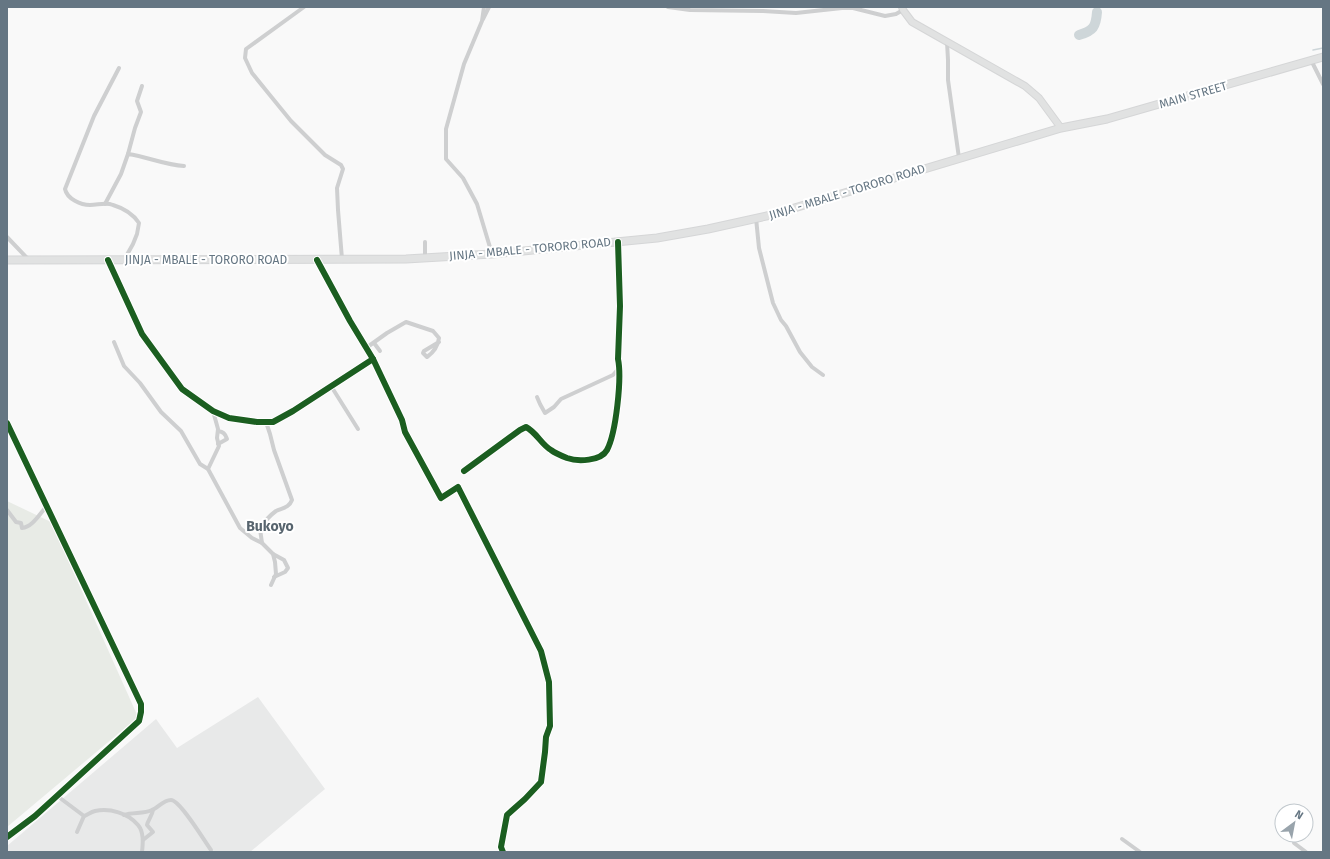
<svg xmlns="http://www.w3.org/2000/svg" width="1330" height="859" font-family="'Fira Sans',sans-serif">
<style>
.built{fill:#e8e9e9}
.green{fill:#e8ebe6}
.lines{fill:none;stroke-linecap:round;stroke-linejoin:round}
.stream{stroke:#ced6d9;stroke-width:1.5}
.river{stroke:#ced6d9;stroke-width:10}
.secondary-casing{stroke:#d5d6d7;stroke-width:8}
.primary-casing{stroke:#d5d6d7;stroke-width:9}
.minor{stroke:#cecfd0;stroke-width:4}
.secondary{stroke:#e1e2e2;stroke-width:6}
.primary{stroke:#e1e2e2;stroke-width:7}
.cycleway-casing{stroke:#fff;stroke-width:8}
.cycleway{stroke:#1b5e20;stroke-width:6}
.labels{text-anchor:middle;stroke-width:4;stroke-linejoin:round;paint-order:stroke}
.street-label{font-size:12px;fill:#657683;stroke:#fff}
.quarter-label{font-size:14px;font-weight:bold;fill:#57646e;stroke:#fff}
</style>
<rect width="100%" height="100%" fill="#f9f9f9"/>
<path class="built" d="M258,697L325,789L250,852H7V846L156,719L177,748Z"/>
<path class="green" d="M7,501L51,522L138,717L7,827Z"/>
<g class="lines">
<path class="stream" d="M1313,50L1323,48"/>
<path class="river" d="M1079,35C1093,31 1096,27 1097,12"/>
<defs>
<path id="secondary" d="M902,7L903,10L912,22L1025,86L1039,98L1061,128"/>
<path id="primary" d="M7,260L406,259L492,254L657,238L708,229L771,215L1061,128L1107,119L1323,57"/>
</defs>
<use href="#secondary" class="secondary-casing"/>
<use href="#primary" class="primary-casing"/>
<g class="minor">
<path d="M304,7L246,49L245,58L252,73L269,94L291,121L325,155L341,165L343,169L337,188L338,210L342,259"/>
<path d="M484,7L482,21L464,64L446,129V159L463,178L477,204L492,254"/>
<path d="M668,7L690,10L763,11L796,13L842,8H853L885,16L896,14L903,10"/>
<path d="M483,19L489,7"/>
<path d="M947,42L948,60V80L959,158"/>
<path d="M1311,60L1323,84"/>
<path d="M119,68L94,116L65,189C67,199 81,205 90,205C98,205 106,202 113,205C123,208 133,214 139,223L137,234L133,244L124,260"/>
<path d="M128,154L135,128L141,112L137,101L142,86"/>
<path d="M105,204L121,174L128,154C148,157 165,165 184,166"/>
<path d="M756,218L759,248L773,303L781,320L786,326L800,352L812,367L823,375"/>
<path d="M7,237L28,259"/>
<path d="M425,242V258"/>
<path d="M108,260L142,334L182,389L213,411L229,418L257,422H273L293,411L373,359"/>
<path d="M317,260L350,321L373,359L402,420L405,432L441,498L458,487L541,651L549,682L550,726L546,737L545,752L541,782L525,799L507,815L501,847L503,852"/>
<path d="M114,342L124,366L140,383L161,412L181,431L200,464L208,469L240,528L252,538L262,543L273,554L275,562L276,574L271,585"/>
<path d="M374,343L380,351"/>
<path d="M366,348L387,333L406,322L433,331L439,338C438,346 434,352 427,357L423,353L424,351L439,342"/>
<path d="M331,386L358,429"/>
<path d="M537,397L540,404L545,413L554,407L561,399L613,375L620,367"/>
<path d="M7,423L141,704V712L139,721L35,816L7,837"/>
<path d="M218,431C223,432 225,433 227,439L218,444"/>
<path d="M208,469L219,446L217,438L218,429L213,411"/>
<path d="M464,471L520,430L526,427C537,433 541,444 551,450C555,453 562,456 567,458C578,462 601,461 607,450C616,433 622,378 618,359L620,306L618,242"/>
<path d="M7,510L16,522L21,523L22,528C33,527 40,513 47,506"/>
<path d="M262,543L260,529C264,522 269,516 276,511C282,508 289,508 292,500L274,450L270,434L266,422"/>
<path d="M273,554L284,560L288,568L285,572L274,577"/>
<path d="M56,795L84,816C87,815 91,812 95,811C110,808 128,813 138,825C144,832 143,843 142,852"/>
<path d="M124,815C133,812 144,814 152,810C158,808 163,800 171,800C180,800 205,842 211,850"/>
<path d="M77,832L84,816"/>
<path d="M1122,839L1140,852"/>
<path d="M143,840L153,832L147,825C148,820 152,816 153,810"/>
<path d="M1294,843L1306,852"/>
</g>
<use href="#secondary" class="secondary"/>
<use href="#primary" class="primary"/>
<defs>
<g id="cycleway">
<path d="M108,260L142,334L182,389L213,411L229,418L257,422H273L293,411L373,359"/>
<path d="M317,260L350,321L373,359L402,420L405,432L441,498L458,487L541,651L549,682L550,726L546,737L545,752L541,782L525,799L507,815L501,847L503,852"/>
<path d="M7,423L141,704V712L139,721L35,816L7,837"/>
<path d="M464,471L520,430L526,427C537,433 541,444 551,450C555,453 562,456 567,458C578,462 601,461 607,450C616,433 622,378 618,359L620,306L618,242"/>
</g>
</defs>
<use href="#cycleway" class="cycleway-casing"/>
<use href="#cycleway" class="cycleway"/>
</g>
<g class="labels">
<g class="street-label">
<text transform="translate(1193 95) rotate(-16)" y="4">MAIN STREET</text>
<text transform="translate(847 192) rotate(-17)" y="4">JINJA - MBALE - TORORO ROAD</text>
<text transform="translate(530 249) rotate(-5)" y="4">JINJA - MBALE - TORORO ROAD</text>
<text x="206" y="264">JINJA - MBALE - TORORO ROAD</text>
</g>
<g class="quarter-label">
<text x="270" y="531">Bukoyo</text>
</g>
</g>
<rect width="1330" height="859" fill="none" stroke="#657683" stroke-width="16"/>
<g transform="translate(1294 823) rotate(32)"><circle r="19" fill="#ffffff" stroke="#c1c8cd"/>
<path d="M0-3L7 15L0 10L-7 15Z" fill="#99a4ac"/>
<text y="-6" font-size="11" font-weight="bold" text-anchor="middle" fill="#657683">N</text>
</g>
</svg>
